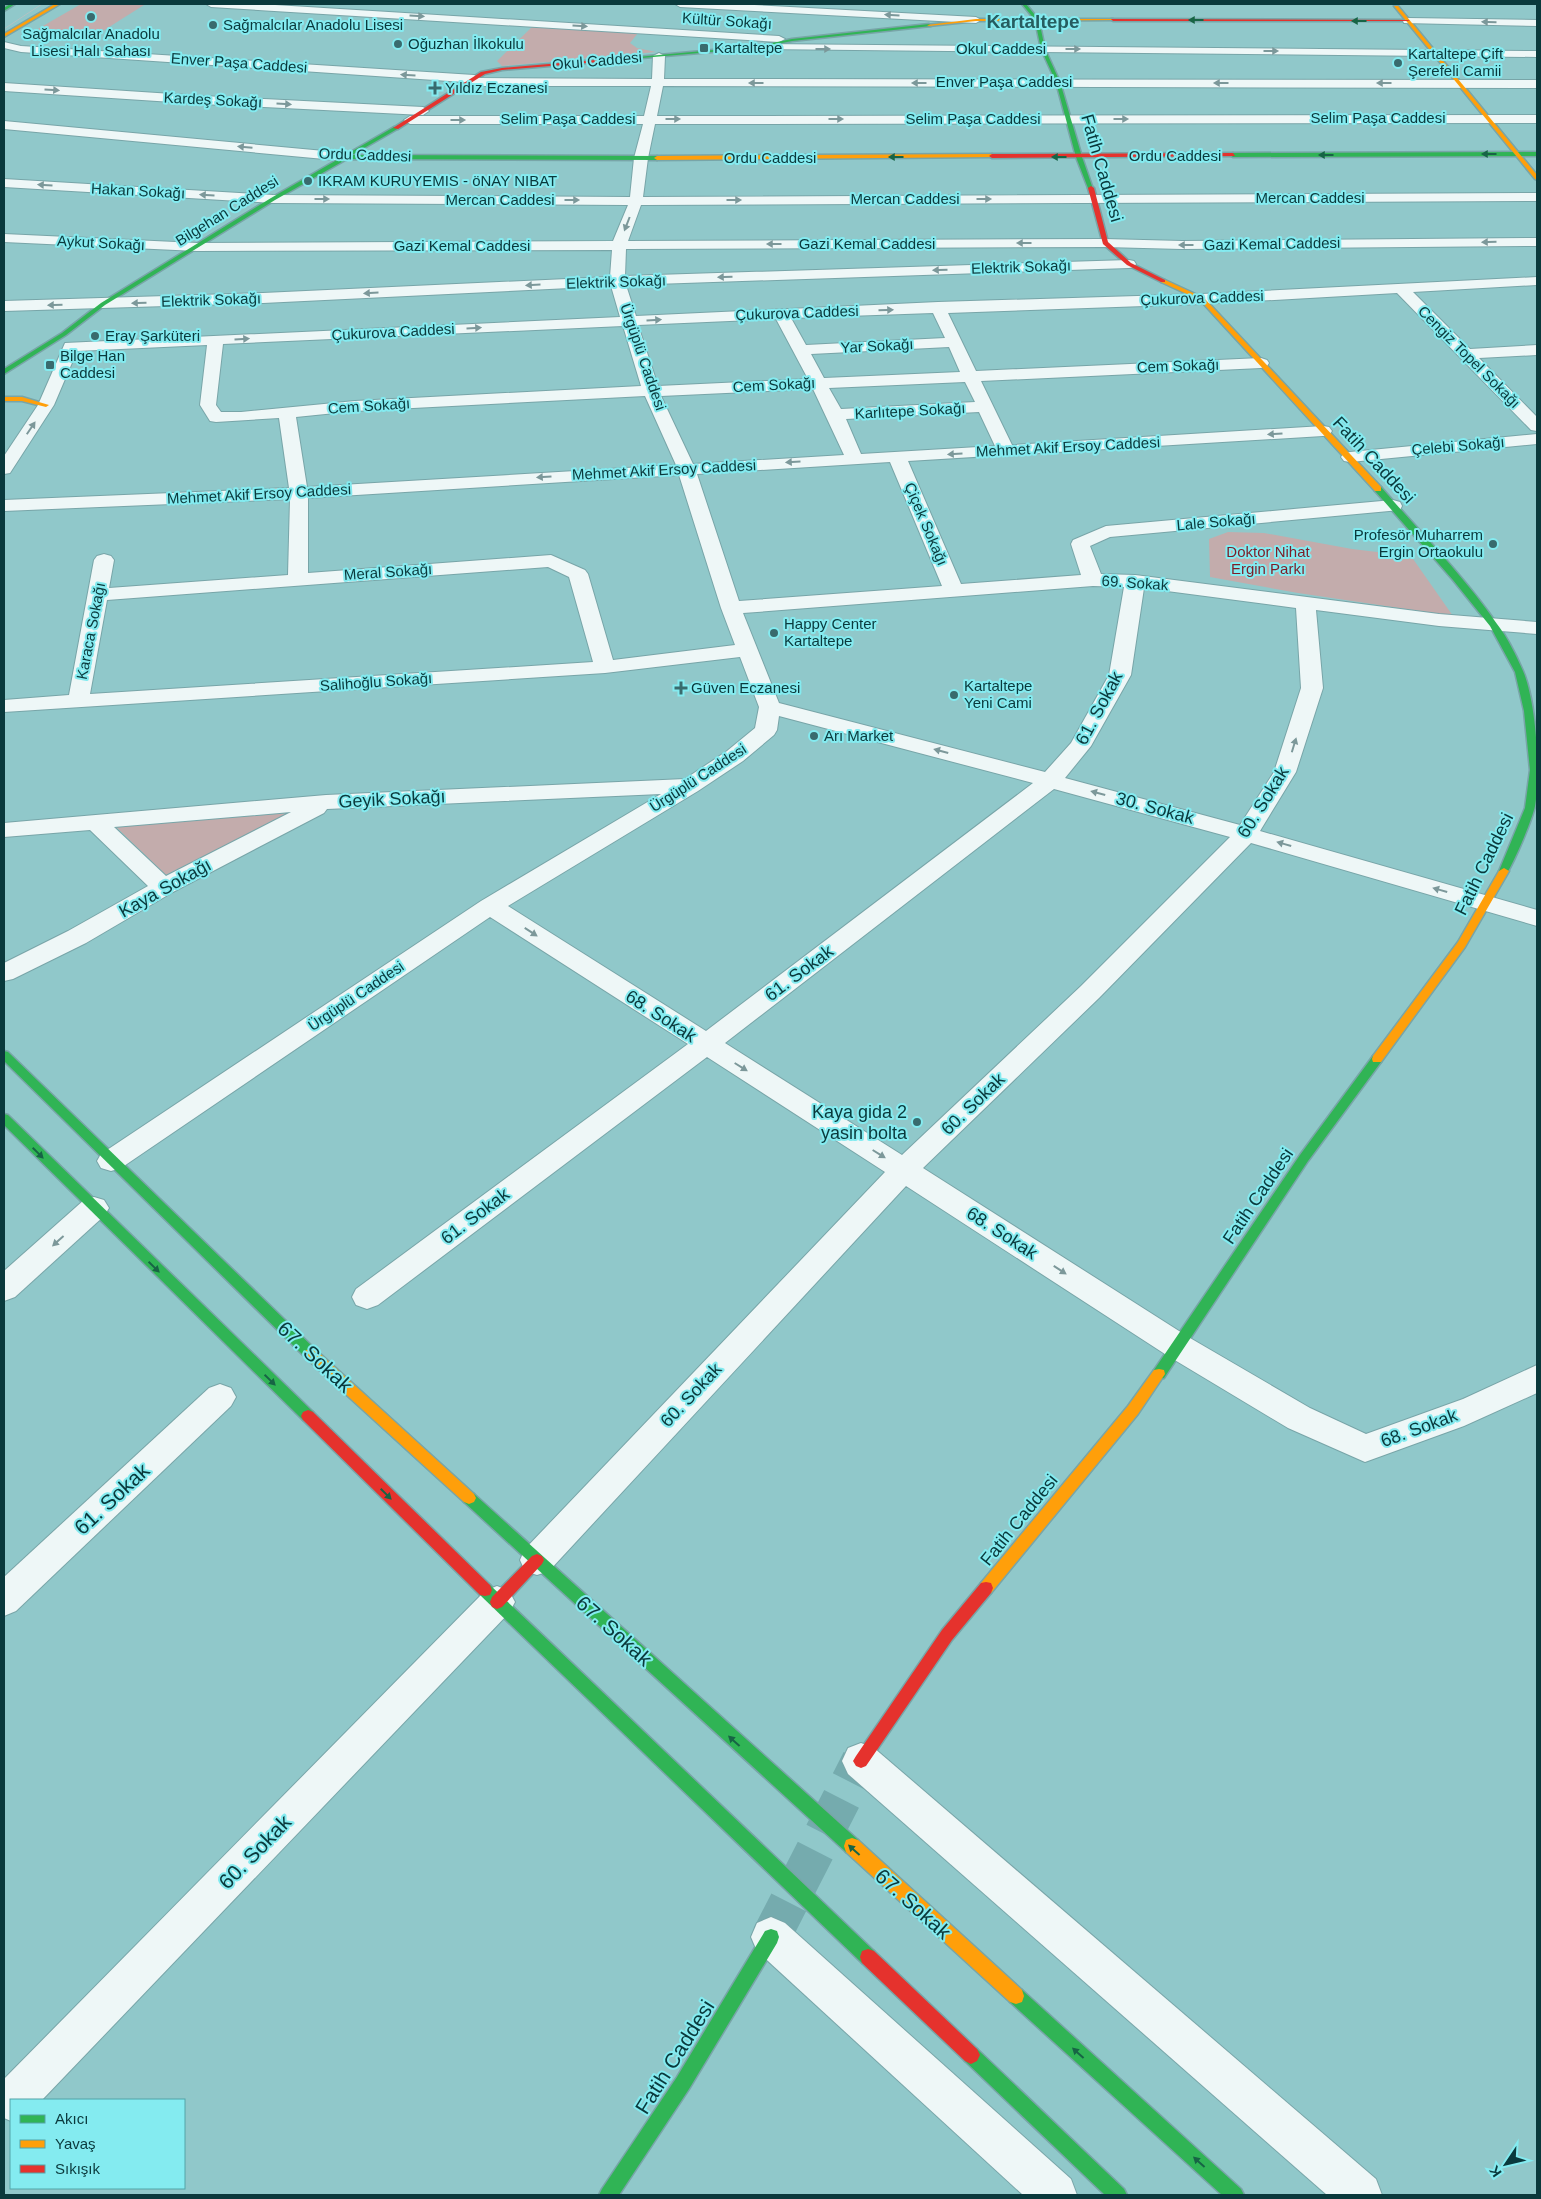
<svg xmlns="http://www.w3.org/2000/svg" width="1541" height="2199" font-family="Helvetica,sans-serif">
<style>
.green{fill:#c3acac}
.lines{fill:none;stroke-linecap:round;stroke-linejoin:round}
.secondary-tunnel{stroke:#75abae;stroke-width:39;stroke-dasharray:39 19;stroke-linecap:butt}
.street-casing{stroke:#78a5a8;stroke-width:2}
.fast-casing{stroke:#78a5a8;stroke-width:3}
.slow-casing{stroke:#78a5a8;stroke-width:3}
.jam-casing{stroke:#78a5a8;stroke-width:3}
.street{fill:#eef7f7;fill-rule:evenodd}
.fast{fill:#30b455;fill-rule:evenodd}
.slow{fill:#ff9f0a;fill-rule:evenodd}
.jam{fill:#e5322d;fill-rule:evenodd}
.tram{stroke:#b2c3c4;stroke-width:1}
.oneway{fill:#7c989a}
.oneway2{fill:#176445}
.poi-dot{fill:#396b6e;stroke:#84ebf0;stroke-width:2}
.labels{text-anchor:middle;stroke-width:4;stroke-linejoin:round;paint-order:stroke}
.far-street-label{font-size:15px;fill:#0a393c;stroke:#84ebf0}
.far-poi-label{font-size:15px;fill:#0a393c;stroke:#84ebf0;text-anchor:start}
.far-park-label{font-size:15px;fill:#7e1d27;stroke:#84ebf0}
.street-label{font-size:18px;fill:#0a393c;stroke:#84ebf0}
.poi-label{font-size:18px;fill:#0a393c;stroke:#84ebf0;text-anchor:end}
.far-district-label{font-size:19px;font-weight:bold;fill:#265d60;stroke:#84ebf0}
.near-street-label{font-size:21px;fill:#0a393c;stroke:#84ebf0}
</style>
<rect width="100%" height="100%" fill="#90c8ca"/>
<g class="green">
<path d="M81,4L144,5L98,34L36,30Z"/>
<path d="M532,27L638,33L630,43L637,48L656,52L502,66L497,61Z"/>
<path d="M1228,532L1264,533L1352,549L1411,556L1453,616L1298,593L1210,577L1209,539Z"/>
<path d="M290,813L166,875L115,826Z"/>
</g>
<g class="lines">
<path class="secondary-tunnel" d="M771,1937L861,1761"/>
<defs>
<g id="street">
<path d="M206,4H259L779,36L785,39L779,42L211,7Z"/>
<path d="M675,4H735L976,17L981,20L976,23L680,7Z"/>
<path d="M1408,18L1537,20V26L1404,23L1403,21Z"/>
<path d="M4,42L21,46L474,75L480,78L652,79L653,56L659,53L665,56L664,79L1537,80V88L663,86L657,116L1537,115V123L655,124L648,158L643,197L1537,193V201L641,205L628,241L1105,239L1182,241L1537,238V246L1182,249L1105,247L626,249L625,276L1129,260L1134,261L1136,264L1134,267L1129,268L626,285L636,316L938,302L1202,294L1537,277V285L1413,292L1470,349L1537,345V355L1479,358L1537,417V431L1531,430L1397,293L1202,304L948,313L976,371L1261,358L1267,360L1269,363L1267,366L1261,368L981,381L1012,445L1323,426L1329,427L1332,431L1329,435L1323,436L908,461L961,584L1081,575L1071,544L1073,540L1106,526L1393,500L1400,502L1402,506L1400,510L1110,537L1090,546L1101,574L1135,575L1439,614L1537,622V634L1439,626L1316,610L1323,688L1296,772L1260,831L1537,910V926L1251,843L1099,998L923,1168L1190,1338L1310,1408L1366,1434L1463,1399L1537,1365V1393L1464,1426L1365,1462L1288,1428L1168,1356L906,1186L549,1571L537,1575L525,1571L520,1560L525,1549L885,1172L707,1057L378,1305L367,1309L356,1305L352,1297L356,1289L688,1044L490,917L121,1168L111,1171L101,1168L97,1161L101,1154L481,901L661,794L327,809L324,813L173,892L86,943L13,979L4,981V963L68,931L148,886L90,830L4,837V823L326,795L685,779L727,751L755,728L759,707L740,657L605,673L4,712V700L69,695L94,560L97,556L104,554L111,556L114,560L109,588L288,575L290,499L4,511V500L289,488L279,418L216,422L210,421L200,405L207,345L77,351L54,405L10,473L4,474V456L38,405L65,343L620,317L611,286L263,303L4,311V301L263,293L610,277L612,250L197,251L4,242V234L197,243L613,241L628,205L273,203L4,187V179L273,195L630,197L634,158L643,124H410L404,120L410,116H644L651,86H470L464,82L21,52L4,48ZM933,313L945,338L806,345L791,318ZM776,319L808,379L658,386L638,325ZM623,326L641,386L355,401L241,412H221L216,405L223,344ZM949,347L960,372L824,378L811,354ZM965,382L975,402L841,409L829,388ZM813,389L844,455L693,464L661,396ZM645,396L676,465L307,487L296,417L355,411ZM979,412L995,446L861,454L846,419ZM890,462L942,586L739,601L697,474ZM679,475L721,608L735,645L613,660L588,574L585,570L551,555L308,573V498ZM548,567L569,577L593,662L90,694L107,600ZM1093,586L1124,587L1109,675L1071,743L1045,772L779,703L743,613ZM1144,588L1296,608L1301,688L1274,772L1240,825L1065,778L1091,746L1131,675ZM779,716L1033,783L706,1031L508,906L698,791L743,761L774,735L777,730ZM1054,789L1230,837L1081,986L902,1155L725,1043ZM291,812L166,876L114,827Z"/>
<path d="M757,44L1537,51V57L753,49L751,47Z"/>
<path d="M4,83L203,96L423,107L429,111L423,115L203,104L4,91Z"/>
<path d="M4,121L346,153L353,157L346,161L4,129Z"/>
<path d="M1537,434V444L1350,462L1344,461L1341,457L1344,453L1350,452Z"/>
<path d="M94,1197L104,1200L109,1208L104,1216L15,1297L4,1301V1271L84,1200Z"/>
<path d="M220,1384L231,1388L236,1397L231,1406L16,1611L4,1616V1577L209,1388Z"/>
<path d="M497,1586L509,1591L515,1602L509,1613L42,2100H11V2121L4,2118V2079L485,1591Z"/>
<path d="M861,1743L874,1748L1376,2179L1382,2195H1327L848,1774L842,1761L848,1748Z"/>
<path d="M771,1917L785,1923L1071,2179L1077,2195H1023L757,1951L751,1937L757,1923Z"/>
</g>
<g id="fast">
<path d="M10,4H15L4,11V8Z"/>
<path d="M1022,4H1026L1039,20L1045,49L1060,82L1082,157L1093,189L1088,188L1076,157L1056,82L1041,49L1035,20Z"/>
<path d="M929,24L931,26L792,41L757,48L596,62L594,61L757,46L792,39Z"/>
<path d="M394,127L399,128L352,155L657,156L660,158L657,160L347,159L275,200L105,305L66,335L4,374V369L62,333L101,303L271,198Z"/>
<path d="M1537,152V156L1233,157L1230,155L1233,153Z"/>
<path d="M1375,487H1381C1419,531 1464,576 1497,624C1507,637 1516,655 1523,671C1536,701 1541,774 1535,806C1532,820 1515,860 1507,873L1504,874L1499,871L1525,808L1530,770L1524,711L1515,672L1490,626L1453,580L1375,491Z"/>
<path d="M4,1051L8,1052L316,1350L317,1354L316,1358L311,1359L306,1358L4,1061Z"/>
<path d="M1377,1055L1382,1059L1381,1062L1308,1161L1164,1378L1159,1379L1154,1378L1153,1374L1154,1370L1300,1155L1373,1056Z"/>
<path d="M4,1114L8,1115L313,1412L315,1416L313,1420L308,1422L303,1420L4,1125Z"/>
<path d="M469,1492L474,1494L858,1840L860,1846L858,1852L852,1854L846,1852L464,1502L462,1498L464,1494Z"/>
<path d="M485,1584L490,1585L874,1951L876,1957L874,1963L868,1965L862,1963L480,1595L478,1590L480,1585Z"/>
<path d="M771,1929L777,1931L779,1937L777,1943L689,2089L619,2195H599L602,2189L677,2077L765,1931Z"/>
<path d="M1016,1988L1022,1990L1241,2189L1244,2195H1222L1010,2002L1008,1996L1010,1990Z"/>
<path d="M971,2046L977,2049L1124,2189L1127,2195H1105L965,2061L962,2055L965,2049Z"/>
</g>
<g id="slow">
<path d="M55,4H60L4,37V34Z"/>
<path d="M1394,6H1398L1537,175V180L1535,179Z"/>
<path d="M976,19H1113L1115,20L976,21L929,26L927,25Z"/>
<path d="M992,154L994,157L657,160L654,158L657,156Z"/>
<path d="M1161,280H1165L1204,298L1381,487V491H1375L1200,300L1161,282Z"/>
<path d="M4,397H22L49,405L46,407L22,401H4Z"/>
<path d="M1504,868L1509,871L1465,947L1381,1062H1373L1372,1059L1373,1056L1458,942L1499,871Z"/>
<path d="M311,1349L316,1350L474,1494L476,1498L474,1502L469,1504L464,1502L306,1358L305,1354L306,1350Z"/>
<path d="M1159,1369L1164,1370L1165,1374L1138,1414L991,1593L986,1594L981,1593L979,1588L981,1583L1128,1406L1154,1370Z"/>
<path d="M852,1838L858,1840L1022,1990L1024,1996L1022,2002L1016,2004L1010,2002L846,1852L844,1846L846,1840Z"/>
</g>
<g id="jam">
<path d="M1111,19L1408,20L1410,21H1113Z"/>
<path d="M596,60L598,62L502,70L485,74L398,129L393,128L481,72L502,68Z"/>
<path d="M1233,153L1235,156L992,158L989,156L992,154Z"/>
<path d="M1091,186L1094,188L1108,242L1131,263L1165,280V282H1161L1127,265L1103,244L1088,188Z"/>
<path d="M308,1410L313,1412L490,1585L492,1590L490,1595L485,1596L480,1595L303,1420L301,1416L303,1412Z"/>
<path d="M537,1554L542,1556L544,1560L542,1564L502,1607L497,1609L492,1607L490,1602L492,1597L532,1556Z"/>
<path d="M986,1582L991,1583L993,1588L991,1593L952,1640L866,1766L861,1768L856,1766L853,1761L856,1756L942,1630L981,1583Z"/>
<path d="M868,1949L874,1951L977,2049L980,2055L977,2061L971,2064L965,2061L862,1963L860,1957L862,1951Z"/>
</g>
</defs>
<use href="#street" class="street-casing"/>
<use href="#fast" class="fast-casing"/>
<use href="#slow" class="slow-casing"/>
<use href="#jam" class="jam-casing"/>
<use href="#street" class="street"/>
<use href="#fast" class="fast"/>
<use href="#slow" class="slow"/>
<use href="#jam" class="jam"/>
<path class="tram" d="M4,29L42,4"/>
</g>
<defs><path id="oneway-solid" d="M-6-.8H1V-3.2L6.5 0L1 3.2V.8H-6Z" transform="scale(1.25)"/></defs>
<g class="oneway">
<use href="#oneway-solid" transform="translate(892 15) rotate(-177)"/>
<use href="#oneway-solid" transform="translate(417 16) rotate(3)"/>
<use href="#oneway-solid" transform="translate(1489 22) rotate(-179)"/>
<use href="#oneway-solid" transform="translate(580 26) rotate(4)"/>
<use href="#oneway-solid" transform="translate(823 49)"/>
<use href="#oneway-solid" transform="translate(1073 49)"/>
<use href="#oneway-solid" transform="translate(1271 51)"/>
<use href="#oneway-solid" transform="translate(408 75) rotate(-176)"/>
<use href="#oneway-solid" transform="translate(756 83) rotate(180)"/>
<use href="#oneway-solid" transform="translate(919 83) rotate(180)"/>
<use href="#oneway-solid" transform="translate(1221 83) rotate(-180)"/>
<use href="#oneway-solid" transform="translate(1384 83) rotate(-180)"/>
<use href="#oneway-solid" transform="translate(52 90) rotate(4)"/>
<use href="#oneway-solid" transform="translate(284 104) rotate(3)"/>
<use href="#oneway-solid" transform="translate(673 119)"/>
<use href="#oneway-solid" transform="translate(836 119)"/>
<use href="#oneway-solid" transform="translate(1121 119)"/>
<use href="#oneway-solid" transform="translate(458 120)"/>
<use href="#oneway-solid" transform="translate(245 147) rotate(-175)"/>
<use href="#oneway-solid" transform="translate(45 185) rotate(-177)"/>
<use href="#oneway-solid" transform="translate(207 195) rotate(-177)"/>
<use href="#oneway-solid" transform="translate(322 199)"/>
<use href="#oneway-solid" transform="translate(984 199)"/>
<use href="#oneway-solid" transform="translate(572 200)"/>
<use href="#oneway-solid" transform="translate(734 200)"/>
<use href="#oneway-solid" transform="translate(627 224) rotate(111)"/>
<use href="#oneway-solid" transform="translate(1489 242) rotate(179)"/>
<use href="#oneway-solid" transform="translate(1024 243) rotate(180)"/>
<use href="#oneway-solid" transform="translate(774 244) rotate(180)"/>
<use href="#oneway-solid" transform="translate(1186 245) rotate(-180)"/>
<use href="#oneway-solid" transform="translate(940 270) rotate(178)"/>
<use href="#oneway-solid" transform="translate(725 277) rotate(178)"/>
<use href="#oneway-solid" transform="translate(533 285) rotate(177)"/>
<use href="#oneway-solid" transform="translate(371 293) rotate(177)"/>
<use href="#oneway-solid" transform="translate(139 303) rotate(178)"/>
<use href="#oneway-solid" transform="translate(55 305) rotate(179)"/>
<use href="#oneway-solid" transform="translate(886 310) rotate(-2)"/>
<use href="#oneway-solid" transform="translate(654 320) rotate(-3)"/>
<use href="#oneway-solid" transform="translate(474 328) rotate(-3)"/>
<use href="#oneway-solid" transform="translate(242 339) rotate(-3)"/>
<use href="#oneway-solid" transform="translate(31 428) rotate(-56)"/>
<use href="#oneway-solid" transform="translate(1275 434) rotate(176)"/>
<use href="#oneway-solid" transform="translate(955 454) rotate(177)"/>
<use href="#oneway-solid" transform="translate(793 462) rotate(177)"/>
<use href="#oneway-solid" transform="translate(544 477) rotate(176)"/>
<use href="#oneway-solid" transform="translate(1294 745) rotate(-73)"/>
<use href="#oneway-solid" transform="translate(941 751) rotate(-165)"/>
<use href="#oneway-solid" transform="translate(1098 793) rotate(-165)"/>
<use href="#oneway-solid" transform="translate(1284 844) rotate(-164)"/>
<use href="#oneway-solid" transform="translate(1440 890) rotate(-164)"/>
<use href="#oneway-solid" transform="translate(531 932) rotate(33)"/>
<use href="#oneway-solid" transform="translate(741 1067) rotate(32)"/>
<use href="#oneway-solid" transform="translate(879 1154) rotate(32)"/>
<use href="#oneway-solid" transform="translate(58 1241) rotate(138)"/>
<use href="#oneway-solid" transform="translate(1060 1270) rotate(33)"/>
</g>
<g class="oneway2">
<use href="#oneway-solid" transform="translate(1196 20) rotate(-180)"/>
<use href="#oneway-solid" transform="translate(1359 21) rotate(-180)"/>
<use href="#oneway-solid" transform="translate(1489 154) rotate(180)"/>
<use href="#oneway-solid" transform="translate(1326 155) rotate(180)"/>
<use href="#oneway-solid" transform="translate(896 157) rotate(180)"/>
<use href="#oneway-solid" transform="translate(1059 157) rotate(180)"/>
<use href="#oneway-solid" transform="translate(38 1153) rotate(45)"/>
<use href="#oneway-solid" transform="translate(154 1267) rotate(44)"/>
<use href="#oneway-solid" transform="translate(270 1380) rotate(44)"/>
<use href="#oneway-solid" transform="translate(386 1494) rotate(45)"/>
<use href="#oneway-solid" transform="translate(734 1741) rotate(-138)"/>
<use href="#oneway-solid" transform="translate(854 1850) rotate(-138)"/>
<use href="#oneway-solid" transform="translate(1078 2053) rotate(-138)"/>
<use href="#oneway-solid" transform="translate(1199 2162) rotate(-138)"/>
</g>
<g class="poi-dot">
<circle cx="91" cy="17" r="5"/>
<circle cx="213" cy="25" r="5"/>
<circle cx="398" cy="44" r="5"/>
<rect x="699" y="43" width="10" height="10" rx="2.5"/>
<circle cx="1398" cy="63" r="5"/>
<path d="M432.5 80.5h5v5h5v5h-5v5h-5v-5h-5v-5h5z"/>
<circle cx="308" cy="181" r="5"/>
<circle cx="95" cy="336" r="5"/>
<rect x="45" y="360" width="10" height="10" rx="2.5"/>
<circle cx="1493" cy="544" r="5"/>
<circle cx="774" cy="633" r="5"/>
<path d="M678.5 680.5h5v5h5v5h-5v5h-5v-5h-5v-5h5z"/>
<circle cx="954" cy="695" r="5"/>
<circle cx="814" cy="736" r="5"/>
<circle cx="917" cy="1122" r="5"/>
</g>
<g class="labels">
<g class="far-street-label">
<text transform="translate(727 21) rotate(4)" y="5">Kültür Sokağı</text>
<text x="1001" y="54">Okul Caddesi</text>
<text transform="translate(597 61) rotate(-5)" y="5">Okul Caddesi</text>
<text transform="translate(239 63) rotate(4)" y="5">Enver Paşa Caddesi</text>
<text x="1004" y="87">Enver Paşa Caddesi</text>
<text transform="translate(213 100) rotate(3)" y="5">Kardeş Sokağı</text>
<text x="1378" y="123">Selim Paşa Caddesi</text>
<text x="568" y="124">Selim Paşa Caddesi</text>
<text x="973" y="124">Selim Paşa Caddesi</text>
<text transform="translate(365 155) rotate(2)" y="5">Ordu Caddesi</text>
<text x="1175" y="161">Ordu Caddesi</text>
<text x="770" y="163">Ordu Caddesi</text>
<text transform="translate(138 191) rotate(3)" y="5">Hakan Sokağı</text>
<text x="1310" y="203">Mercan Caddesi</text>
<text x="905" y="204">Mercan Caddesi</text>
<text x="500" y="205">Mercan Caddesi</text>
<text transform="translate(227 211) rotate(-32)" y="5">Bilgehan Caddesi</text>
<text transform="translate(101 243) rotate(3)" y="5">Aykut Sokağı</text>
<text x="867" y="249">Gazi Kemal Caddesi</text>
<text transform="translate(1272 244) rotate(-1)" y="5">Gazi Kemal Caddesi</text>
<text x="462" y="251">Gazi Kemal Caddesi</text>
<text transform="translate(1021 267) rotate(-2)" y="5">Elektrik Sokağı</text>
<text transform="translate(616 282) rotate(-2)" y="5">Elektrik Sokağı</text>
<text transform="translate(1202 298) rotate(-2)" y="5">Çukurova Caddesi</text>
<text transform="translate(211 300) rotate(-2)" y="5">Elektrik Sokağı</text>
<text transform="translate(797 313) rotate(-2)" y="5">Çukurova Caddesi</text>
<text transform="translate(393 332) rotate(-3)" y="5">Çukurova Caddesi</text>
<text transform="translate(877 346) rotate(-3)" y="5">Yar Sokağı</text>
<text transform="translate(643 357) rotate(71)" y="5">Ürgüplü Caddesi</text>
<text transform="translate(1469 357) rotate(45)" y="5">Cengiz Topel Sokağı</text>
<text transform="translate(1178 366) rotate(-2)" y="5">Cem Sokağı</text>
<text transform="translate(774 385) rotate(-3)" y="5">Cem Sokağı</text>
<text transform="translate(369 406) rotate(-4)" y="5">Cem Sokağı</text>
<text transform="translate(910 411) rotate(-3)" y="5">Karlıtepe Sokağı</text>
<text transform="translate(1458 446) rotate(-5)" y="5">Çelebi Sokağı</text>
<text transform="translate(1068 447) rotate(-3)" y="5">Mehmet Akif Ersoy Caddesi</text>
<text transform="translate(664 470) rotate(-3)" y="5">Mehmet Akif Ersoy Caddesi</text>
<text transform="translate(259 494) rotate(-3)" y="5">Mehmet Akif Ersoy Caddesi</text>
<text transform="translate(1216 522) rotate(-5)" y="5">Lale Sokağı</text>
<text transform="translate(926 524) rotate(67)" y="5">Çiçek Sokağı</text>
<text transform="translate(388 572) rotate(-4)" y="5">Meral Sokağı</text>
<text transform="translate(1135 583) rotate(4)" y="5">69. Sokak</text>
<text transform="translate(91 631) rotate(-79)" y="5">Karaca Sokağı</text>
<text transform="translate(376 682) rotate(-4)" y="5">Salihoğlu Sokağı</text>
<text transform="translate(698 778) rotate(-33)" y="5">Ürgüplü Caddesi</text>
<text transform="translate(356 996) rotate(-34)" y="5">Ürgüplü Caddesi</text>
</g>
<g class="far-poi-label">
<text x="223" y="30">Sağmalcılar Anadolu Lisesi</text>
<text x="91" y="39" text-anchor="middle">Sağmalcılar Anadolu<tspan x="91" dy="17">Lisesi Halı Sahası</tspan></text>
<text x="408" y="49">Oğuzhan İlkokulu</text>
<text x="714" y="53">Kartaltepe</text>
<text x="1408" y="59">Kartaltepe Çift<tspan x="1408" dy="17">Şerefeli Camii</tspan></text>
<text x="445" y="93">Yıldız Eczanesi</text>
<text x="318" y="186">IKRAM KURUYEMIS - öNAY NIBAT</text>
<text x="105" y="341">Eray Şarküteri</text>
<text x="60" y="361">Bilge Han<tspan x="60" dy="17">Caddesi</tspan></text>
<text x="1483" y="540" text-anchor="end">Profesör Muharrem<tspan x="1483" dy="17">Ergin Ortaokulu</tspan></text>
<text x="784" y="629">Happy Center<tspan x="784" dy="17">Kartaltepe</tspan></text>
<text x="964" y="691">Kartaltepe<tspan x="964" dy="17">Yeni Cami</tspan></text>
<text x="691" y="693">Güven Eczanesi</text>
<text x="824" y="741">Arı Market</text>
</g>
<g class="far-park-label">
<text x="1268" y="557">Doktor Nihat<tspan x="1268" dy="17">Ergin Parkı</tspan></text>
</g>
<g class="street-label">
<text transform="translate(1102 168) rotate(74)" y="6">Fatih Caddesi</text>
<text transform="translate(1374 460) rotate(47)" y="6">Fatih Caddesi</text>
<text transform="translate(1099 708) rotate(-62)" y="6">61. Sokak</text>
<text transform="translate(392 799) rotate(-3)" y="6">Geyik Sokağı</text>
<text transform="translate(1263 802) rotate(-58)" y="6">60. Sokak</text>
<text transform="translate(1155 808) rotate(15)" y="6">30. Sokak</text>
<text transform="translate(1484 864) rotate(-64)" y="6">Fatih Caddesi</text>
<text transform="translate(165 888) rotate(-29)" y="6">Kaya Sokağı</text>
<text transform="translate(799 973) rotate(-37)" y="6">61. Sokak</text>
<text transform="translate(661 1016) rotate(33)" y="6">68. Sokak</text>
<text transform="translate(973 1104) rotate(-44)" y="6">60. Sokak</text>
<text transform="translate(1258 1196) rotate(-56)" y="6">Fatih Caddesi</text>
<text transform="translate(475 1216) rotate(-37)" y="6">61. Sokak</text>
<text transform="translate(1002 1233) rotate(33)" y="6">68. Sokak</text>
<text transform="translate(691 1395) rotate(-47)" y="6">60. Sokak</text>
<text transform="translate(1419 1428) rotate(-20)" y="6">68. Sokak</text>
<text transform="translate(1019 1520) rotate(-51)" y="6">Fatih Caddesi</text>
</g>
<g class="poi-label">
<text x="907" y="1118">Kaya gida 2<tspan x="907" dy="21">yasin bolta</tspan></text>
</g>
<g class="far-district-label">
<text x="1033" y="28">Kartaltepe</text>
</g>
<g class="near-street-label">
<text transform="translate(315 1357) rotate(43)" y="7">67. Sokak</text>
<text transform="translate(112 1499) rotate(-43)" y="7">61. Sokak</text>
<text transform="translate(614 1631) rotate(42)" y="7">67. Sokak</text>
<text transform="translate(255 1852) rotate(-46)" y="7">60. Sokak</text>
<text transform="translate(913 1904) rotate(42)" y="7">67. Sokak</text>
<text transform="translate(675 2057) rotate(-58)" y="7">Fatih Caddesi</text>
</g>
</g>
<rect width="1541" height="2199" fill="none" stroke="#0a393c" stroke-width="10"/>
<rect x="10" y="2099" width="175" height="90" fill="#84ebf0" stroke="#53a4a8"/>
<rect x="20" y="2115" width="25" height="8" fill="#30b455" stroke="#53a4a8"/>
<text x="55" y="2124" font-size="15" fill="#0a393c">Akıcı</text>
<rect x="20" y="2140" width="25" height="8" fill="#ff9f0a" stroke="#53a4a8"/>
<text x="55" y="2149" font-size="15" fill="#0a393c">Yavaş</text>
<rect x="20" y="2165" width="25" height="8" fill="#e5322d" stroke="#53a4a8"/>
<text x="55" y="2174" font-size="15" fill="#0a393c">Sıkışık</text>
<g transform="translate(1506 2164) rotate(235)" stroke="#84ebf0" stroke-width="4" paint-order="stroke">
<path d="M0-4L9 19L0 12L-9 19Z" fill="#0a393c"/>
<text y="-8" font-size="14" font-weight="bold" text-anchor="middle" fill="#0a393c">K</text>
</g>
</svg>
